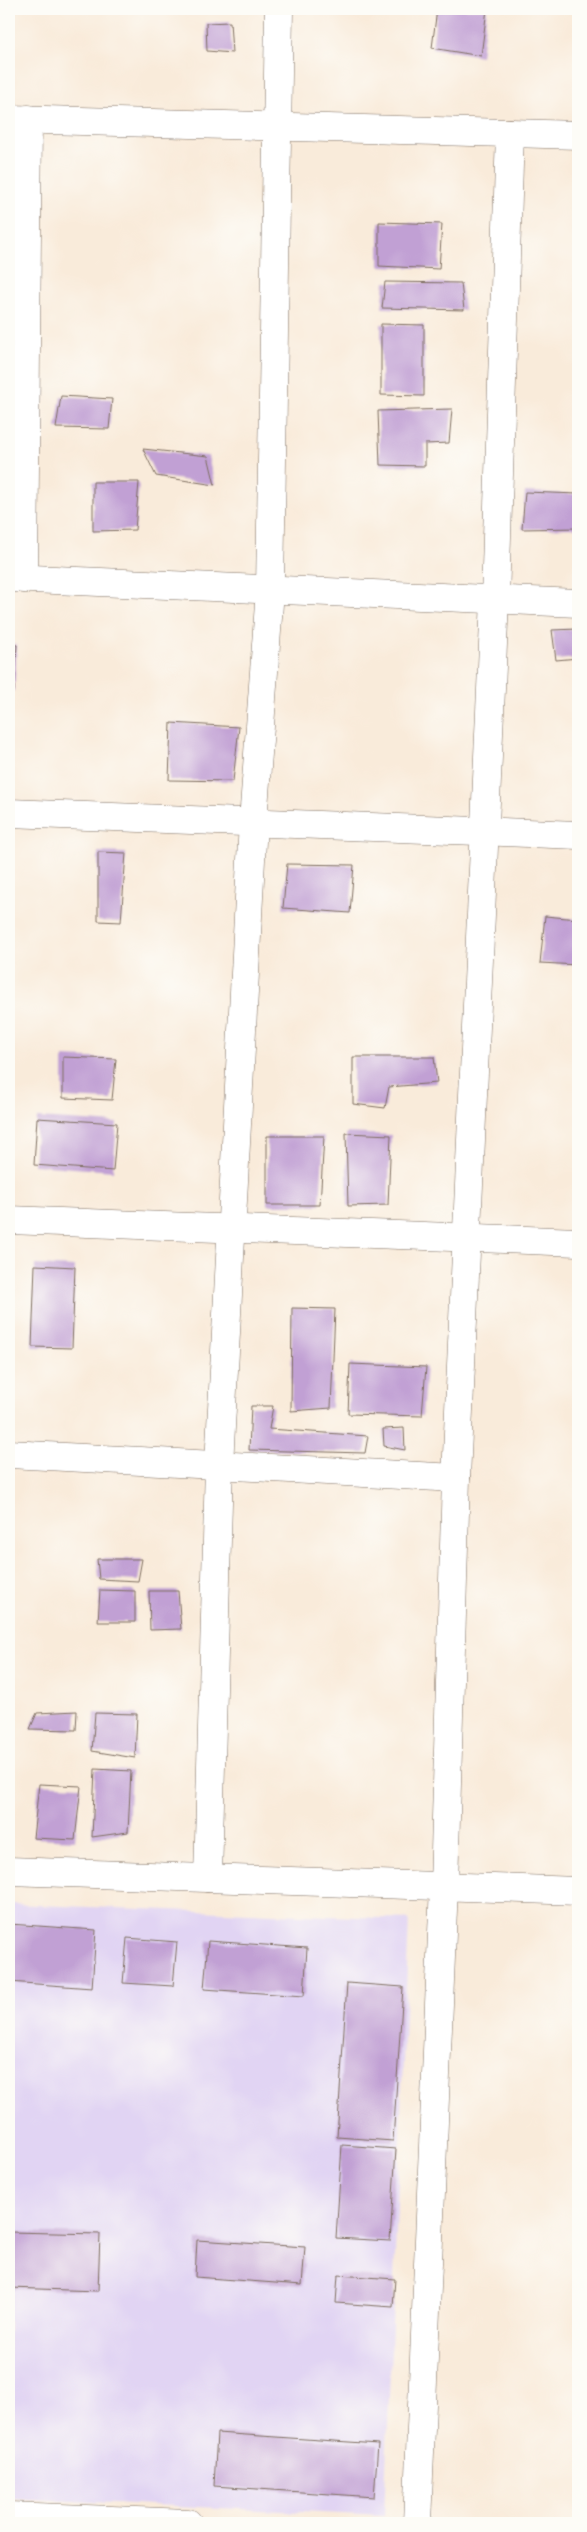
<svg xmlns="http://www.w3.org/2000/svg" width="587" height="2532" font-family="'Balsamiq Sans',sans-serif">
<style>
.built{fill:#e1d4f3}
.building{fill:#c1a0d4}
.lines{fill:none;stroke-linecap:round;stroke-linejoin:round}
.street-casing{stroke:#7e6e60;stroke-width:29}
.street{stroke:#fff;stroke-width:28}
</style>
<rect width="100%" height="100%" fill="#fdfcf7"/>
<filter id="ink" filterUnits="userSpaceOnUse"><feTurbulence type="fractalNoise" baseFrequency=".02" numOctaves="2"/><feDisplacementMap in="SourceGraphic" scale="10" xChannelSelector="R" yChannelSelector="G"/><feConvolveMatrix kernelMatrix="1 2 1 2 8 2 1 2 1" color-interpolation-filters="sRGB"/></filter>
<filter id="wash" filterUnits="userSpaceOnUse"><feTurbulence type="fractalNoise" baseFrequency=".0096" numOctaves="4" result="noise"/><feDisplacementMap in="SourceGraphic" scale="20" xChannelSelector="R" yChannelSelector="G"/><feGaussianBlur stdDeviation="1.12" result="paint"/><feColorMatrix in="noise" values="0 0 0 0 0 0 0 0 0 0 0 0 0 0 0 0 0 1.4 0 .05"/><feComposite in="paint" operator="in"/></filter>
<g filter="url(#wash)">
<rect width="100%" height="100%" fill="#f9ebda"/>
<path class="built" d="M9,1904L409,1919L384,2516L9,2498Z"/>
<g id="blocks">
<g class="building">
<path d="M437,9H487L481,56L432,48Z"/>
<path d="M230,22L232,53L207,51L206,23Z"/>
<path d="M379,222L442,224L439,269L379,266Z"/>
<path d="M385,282L461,283L464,310L382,308Z"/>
<path d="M381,324L424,325V396L381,395Z"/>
<path d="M61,396L112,399L109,429L56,428Z"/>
<path d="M452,409L449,443L425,444V466L380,465L378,411Z"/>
<path d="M143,449L208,456L215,485L156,476Z"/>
<path d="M93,482H139L135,530L93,531Z"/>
<path d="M525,492L578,494V528L522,529Z"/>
<path d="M578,629V658L556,660L552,630Z"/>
<path d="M9,644L17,645L14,691H9Z"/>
<path d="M171,723L239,727L233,781L169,780Z"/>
<path d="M98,852L126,853L121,922L98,921Z"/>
<path d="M287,864L354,865L350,913L283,908Z"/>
<path d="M545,916L578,919V965L540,963Z"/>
<path d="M63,1057L116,1059L112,1100L63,1098Z"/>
<path d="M353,1057H434L437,1083L389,1087L385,1108L353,1104Z"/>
<path d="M37,1118L117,1123L113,1171L34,1165Z"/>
<path d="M346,1133L391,1135L388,1205L348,1206Z"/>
<path d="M267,1136H324L320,1205H267Z"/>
<path d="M35,1265L75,1267L72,1348L32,1347Z"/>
<path d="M292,1308L335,1309L331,1408L291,1411Z"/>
<path d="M350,1364L426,1367L422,1416L348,1414Z"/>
<path d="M251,1406H273L269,1429L368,1436L365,1453L249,1450Z"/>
<path d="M404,1428L405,1450L384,1446L383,1429Z"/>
<path d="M97,1559H142L138,1581L99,1579Z"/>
<path d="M100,1590L135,1591V1622H98Z"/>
<path d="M149,1591H178L181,1629L150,1630Z"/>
<path d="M77,1711L76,1730L30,1729L37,1713Z"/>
<path d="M95,1713L137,1714L135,1758L92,1751Z"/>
<path d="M95,1769L131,1771L128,1832L92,1837Z"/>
<path d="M39,1784L81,1786L75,1840L33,1838Z"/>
<path d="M9,1924L96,1930L92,1988L9,1982Z"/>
<path d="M127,1938L177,1942L173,1986L123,1983Z"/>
<path d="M208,1941L307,1948L304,1996L204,1989Z"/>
<path d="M347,1983L403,1987L393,2141L337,2137Z"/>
<path d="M342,2145L396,2149L390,2241L336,2238Z"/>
<path d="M9,2232L100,2234L98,2291L9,2288Z"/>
<path d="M197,2240L305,2247L302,2285L195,2277Z"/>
<path d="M338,2275L395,2279L393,2307L336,2303Z"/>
<path d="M217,2433L378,2444L374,2497L214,2486Z"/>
</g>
</g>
</g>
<g filter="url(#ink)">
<use href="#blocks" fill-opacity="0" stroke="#7e6e60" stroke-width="1"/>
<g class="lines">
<defs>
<g id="street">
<path d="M9,119L578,135"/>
<path d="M9,578L578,603"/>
<path d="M24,579L28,119"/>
<path d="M9,813L578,835"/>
<path d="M9,1220L578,1242"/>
<path d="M9,1454L456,1478"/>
<path d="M9,1871L578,1891"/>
<path d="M208,1878L219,1465L253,822L270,590L279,9"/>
<path d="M9,2516L188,2523"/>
<path d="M417,2523L444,1886L456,1478L495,599L510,133"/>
</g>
</defs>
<use href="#street" class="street-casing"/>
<use href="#street" class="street"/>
</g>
</g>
<rect width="587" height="2532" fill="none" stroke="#fdfcf7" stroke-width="30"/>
</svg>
